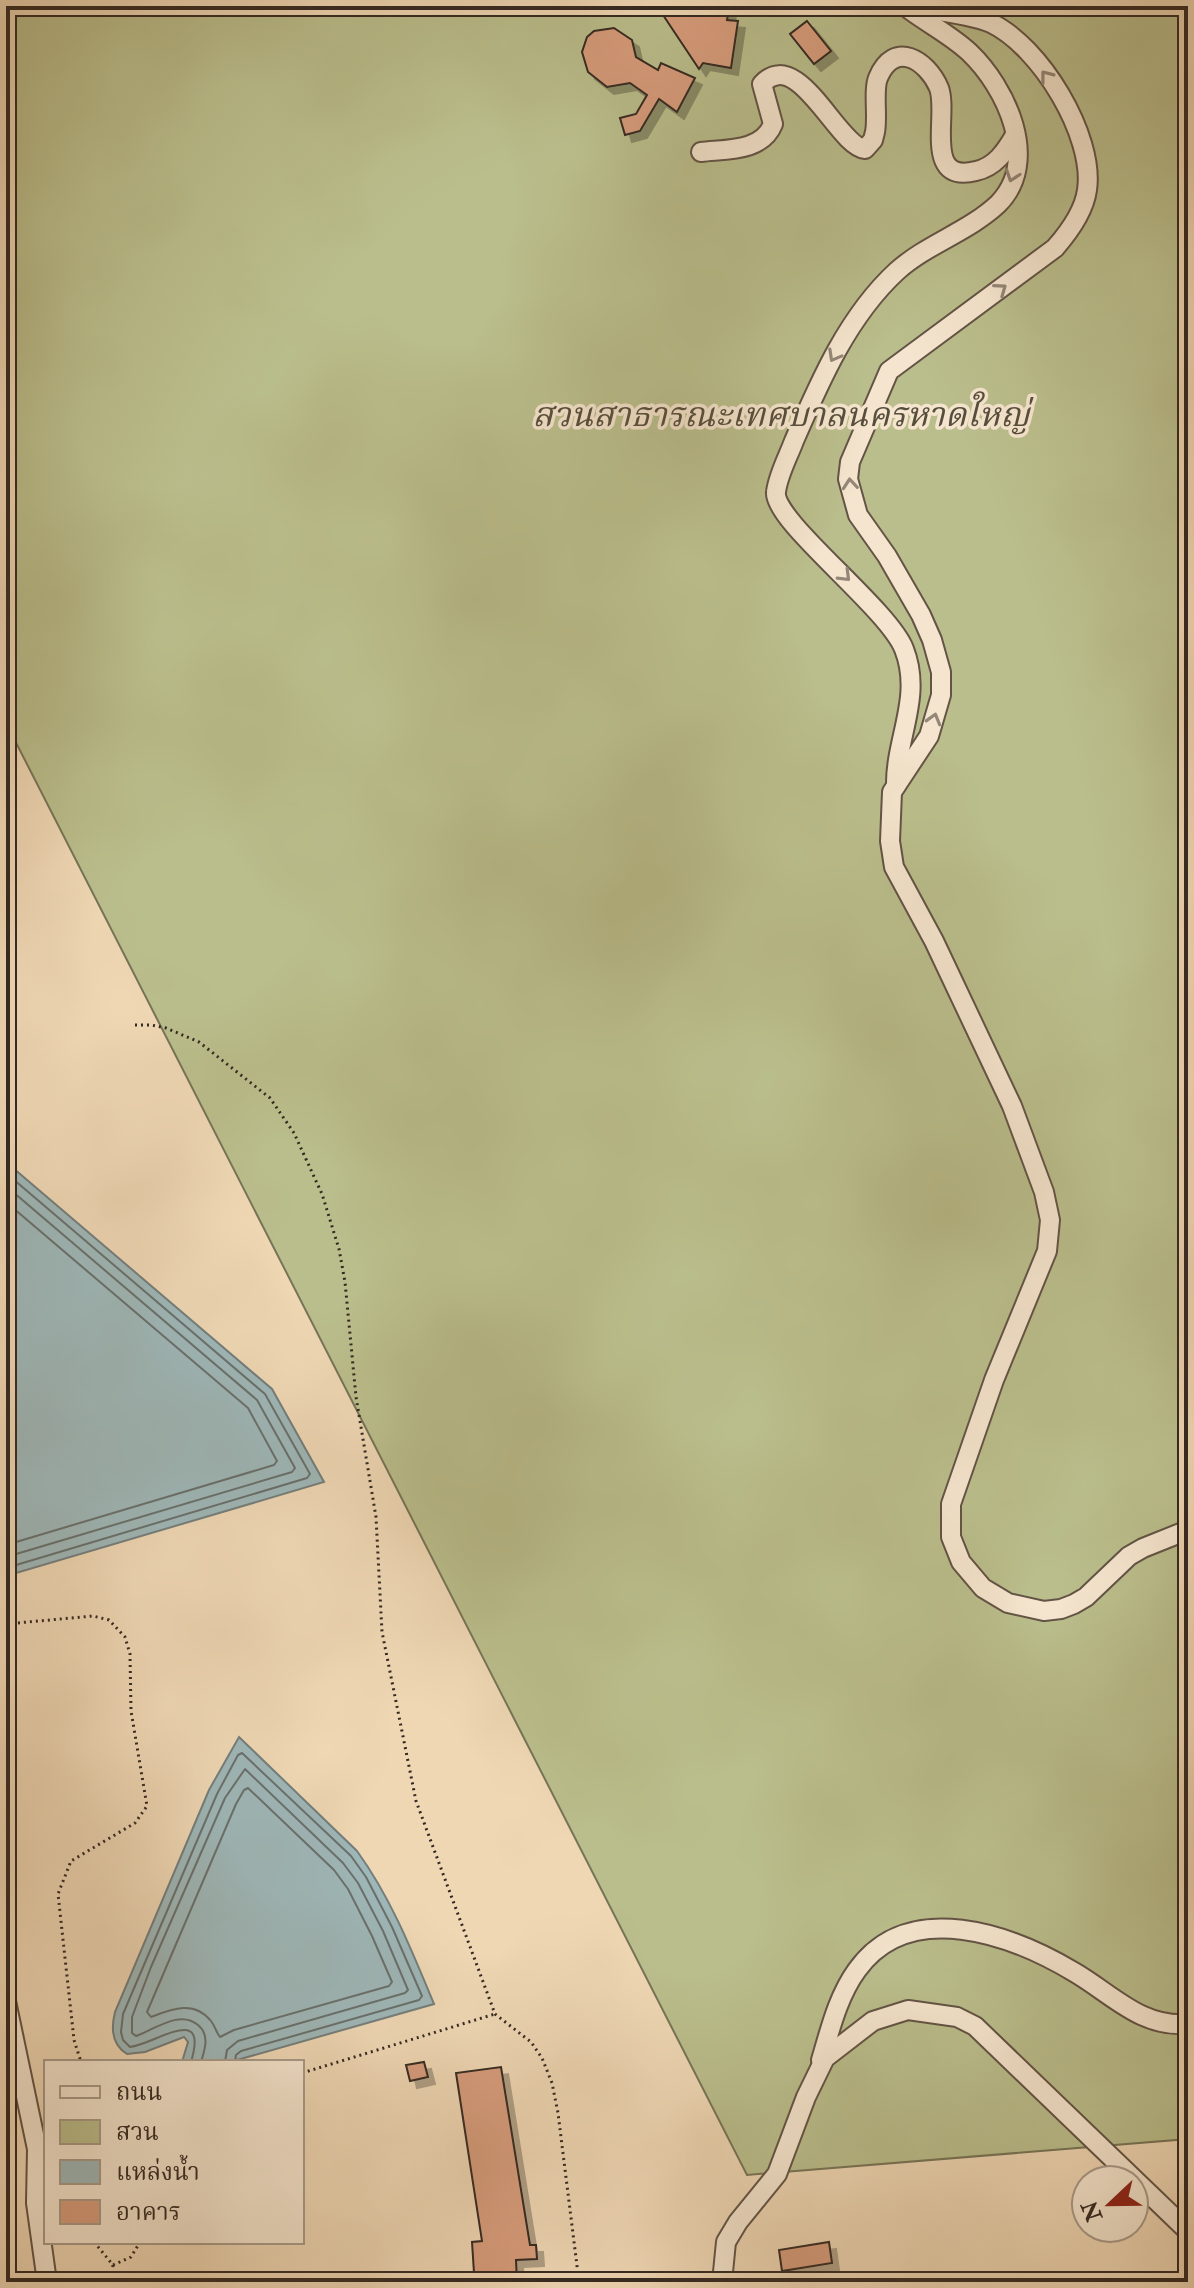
<svg xmlns="http://www.w3.org/2000/svg" width="1194" height="2288" font-family="'IM FELL Double Pica','Noto Serif Thai',serif">
<style>
.green{fill:#babe8c;stroke:#777457;stroke-width:2}
.water{fill:#9eb7b8;stroke:#747e7c;stroke-width:2}
.lines{fill:none;stroke-linecap:round;stroke-linejoin:round}
.shore{stroke:#69706d;stroke-width:2}
.building{fill:#d79c7c;stroke:#342922;stroke-width:2;filter:url(#shadow)}
.minor-casing{stroke:#635446;stroke-width:22}
.path{stroke:#342922;stroke-width:3;stroke-dasharray:2 4;stroke-linecap:butt}
.minor{stroke:#f5e5ce;stroke-width:18}
.oneway{stroke:#948778}
.labels{text-anchor:middle;stroke-width:7;stroke-linejoin:round;paint-order:stroke}
.park-label{font-size:34px;font-style:italic;fill:#564e3c;stroke:#f5e5ce}
</style>
<defs>
<filter id="shadow"><feDropShadow dx="7" dy="7" stdDeviation="0" flood-color="#0004"/></filter>
</defs>
<rect width="100%" height="100%" fill="#efd7b4"/>
<filter id="stains"><feTurbulence type="fractalNoise" baseFrequency=".0025" numOctaves="4"/><feColorMatrix values="0 0 0 0 .2 0 0 0 0 .09 0 0 0 0 .02 0 0 0 .5 -.17"/></filter>
<radialGradient id="worn" r=".72"><stop offset=".6" stop-color="#630" stop-opacity="0"/><stop offset="1" stop-color="#630" stop-opacity=".3"/></radialGradient>
<path class="green" d="M6,6H1188V2139L747,2175L6,723Z"/>
<g class="water">
<path d="M6,1162L272,1389L324,1482L6,1576Z"/>
<path d="M239,1737L357,1851C391,1898 412,1951 434,2004L230,2062H182L188,2042L184,2037L145,2052L127,2054C112,2045 111,2028 115,2012L209,1790Z"/>
</g>
<g class="lines">
<g class="shore">
<path d="M6,1173L265,1394L310,1474L307,1478L6,1568"/>
<path d="M6,1186L257,1400L295,1468L292,1472L6,1557"/>
<path d="M6,1202L248,1408L277,1461L274,1465L6,1545"/>
<path d="M248,1788L334,1870L348,1889L372,1936L392,1982L389,1986L234,2030L220,2037C216,2032 215,2026 211,2021C194,2000 172,2009 151,2017L147,2012L236,1804L244,1790Z"/>
<path d="M191,2062C209,2002 156,2044 130,2047L123,2040L121,2032L123,2014L217,1794L238,1755L242,1753L351,1856L366,1877L392,1927L422,1996L419,2000L241,2051L236,2055L235,2062"/>
<path d="M201,2062C205,2049 210,2035 198,2025C180,2009 154,2030 136,2036L132,2033V2017L151,1967L225,1798L245,1769L343,1863L358,1883L383,1931L408,1990L405,1993L238,2041L227,2050L225,2062"/>
</g>
</g>
<g class="building">
<path d="M672,6L729,9L727,20L738,21L731,68L703,63L699,69L659,9Z"/>
<path d="M807,21L831,51L814,64L790,34Z"/>
<path d="M614,28L632,40L636,57L658,70L661,63L695,78L677,112L659,99L640,131L625,135L620,118L636,114L647,95L630,83L607,87L588,72L582,52L587,37L594,31Z"/>
<path d="M424,2062L428,2077L410,2081L406,2065Z"/>
<path d="M501,2067L530,2245H536L537,2259L516,2260L517,2282H489V2272L474,2273L472,2242L482,2241L456,2073Z"/>
<path d="M829,2242L832,2263L782,2271L779,2250Z"/>
</g>
<g class="lines">
<defs>
<g id="minor">
<path d="M907,6C930,10 971,14 991,23C1040,46 1095,136 1087,190C1084,212 1069,232 1055,248L889,371L850,462L848,479L858,515L887,556L921,615L932,640L941,672V695L929,736L892,792L890,841L894,867L934,941L1012,1106L1044,1192L1050,1220L1047,1251L994,1380L951,1504V1537L961,1562L983,1588L1008,1603L1044,1611L1061,1609L1074,1604L1086,1597L1129,1556L1143,1548L1188,1530"/>
<path d="M701,152C726,149 762,152 773,124L762,84C798,45 838,147 865,149L873,140L875,132C878,117 873,90 878,78C894,39 927,60 939,88C949,115 922,184 976,171C995,167 1006,151 1015,135"/>
<path d="M896,786C895,739 923,697 904,649C888,608 772,520 776,492C778,475 788,457 794,441C820,381 848,316 897,271C927,244 968,232 998,204C1041,161 1006,87 969,52C952,36 929,24 910,10"/>
<path d="M6,2001L37,2149L36,2203L47,2282"/>
<path d="M821,2060C830,2030 838,1996 857,1970C909,1897 1012,1935 1074,1972C1112,1994 1141,2028 1188,2024"/>
<path d="M722,2282L726,2242L738,2222L777,2174L806,2097L825,2058L873,2021L908,2010L957,2017L975,2026L1188,2231"/>
</g>
</defs>
<use href="#minor" class="minor-casing"/>
<g class="path">
<path d="M135,1025H151L166,1028L199,1042L270,1098L294,1133L322,1194L339,1249L345,1282L356,1397L376,1517L382,1632L416,1801L495,2014L531,2042L542,2058L552,2083L558,2113L579,2282"/>
<path d="M6,1624L93,1616L109,1620L125,1637L130,1654L131,1711L147,1806L135,1823L71,1861L58,1894L74,2040L81,2062"/>
<path d="M302,2073L495,2014"/>
<path d="M94,2242L113,2265L111,2282"/>
<path d="M113,2265L131,2257L140,2242"/>
</g>
<use href="#minor" class="minor"/>
</g>
<defs><path id="oneway-chevron" d="M-2-3.5L2.5 0L-2 3.5" fill="none" stroke-width="1.6" stroke-linecap="round" stroke-linejoin="round" transform="scale(2)"/></defs>
<g class="oneway">
<use href="#oneway-chevron" transform="translate(1046 76) rotate(-128)"/>
<use href="#oneway-chevron" transform="translate(1012 176) rotate(109)"/>
<use href="#oneway-chevron" transform="translate(1001 289) rotate(-36)"/>
<use href="#oneway-chevron" transform="translate(834 356) rotate(119)"/>
<use href="#oneway-chevron" transform="translate(850 484) rotate(-95)"/>
<use href="#oneway-chevron" transform="translate(845 576) rotate(45)"/>
<use href="#oneway-chevron" transform="translate(934 719) rotate(-74)"/>
</g>
<g class="labels">
<g class="park-label">
<text x="781" y="426">สวนสาธารณะเทศบาลนครหาดใหญ่</text>
</g>
</g>
<rect width="1194" height="2288" fill="none" stroke="#efd7b4" stroke-width="32"/>
<rect x="8" y="8" width="1178" height="2272" fill="none" stroke="#342922" stroke-width="4"/>
<rect x="16" y="16" width="1162" height="2256" fill="none" stroke="#342922" stroke-width="2"/>
<rect x="44" y="2060" width="260" height="184" fill="#f5e5ce" stroke="#a89a89" stroke-width="2"/>
<rect x="60" y="2086" width="40" height="12" fill="#f5e5ce" stroke="#a89a89" stroke-width="2"/>
<text x="116" y="2100" font-size="24" fill="#342922">ถนน</text>
<rect x="60" y="2120" width="40" height="24" fill="#babe8c" stroke="#a89a89" stroke-width="2"/>
<text x="116" y="2140" font-size="24" fill="#342922">สวน</text>
<rect x="60" y="2160" width="40" height="24" fill="#9eb7b8" stroke="#a89a89" stroke-width="2"/>
<text x="116" y="2180" font-size="24" fill="#342922">แหล่งน้ำ</text>
<rect x="60" y="2200" width="40" height="24" fill="#d79c7c" stroke="#a89a89" stroke-width="2"/>
<text x="116" y="2220" font-size="24" fill="#342922">อาคาร</text>
<g transform="translate(1110 2204) rotate(248)"><circle r="38" fill="#f5e5ce" stroke="#a89a89" stroke-width="2"/>
<path d="M0-6L14 30L0 20L-14 30Z" fill="#8f2418"/>
<text y="-12" font-size="22" font-weight="bold" text-anchor="middle" fill="#342922">N</text>
</g>
<rect width="100%" height="100%" filter="url(#stains)"/>
<rect width="100%" height="100%" fill="url(#worn)"/>
</svg>
